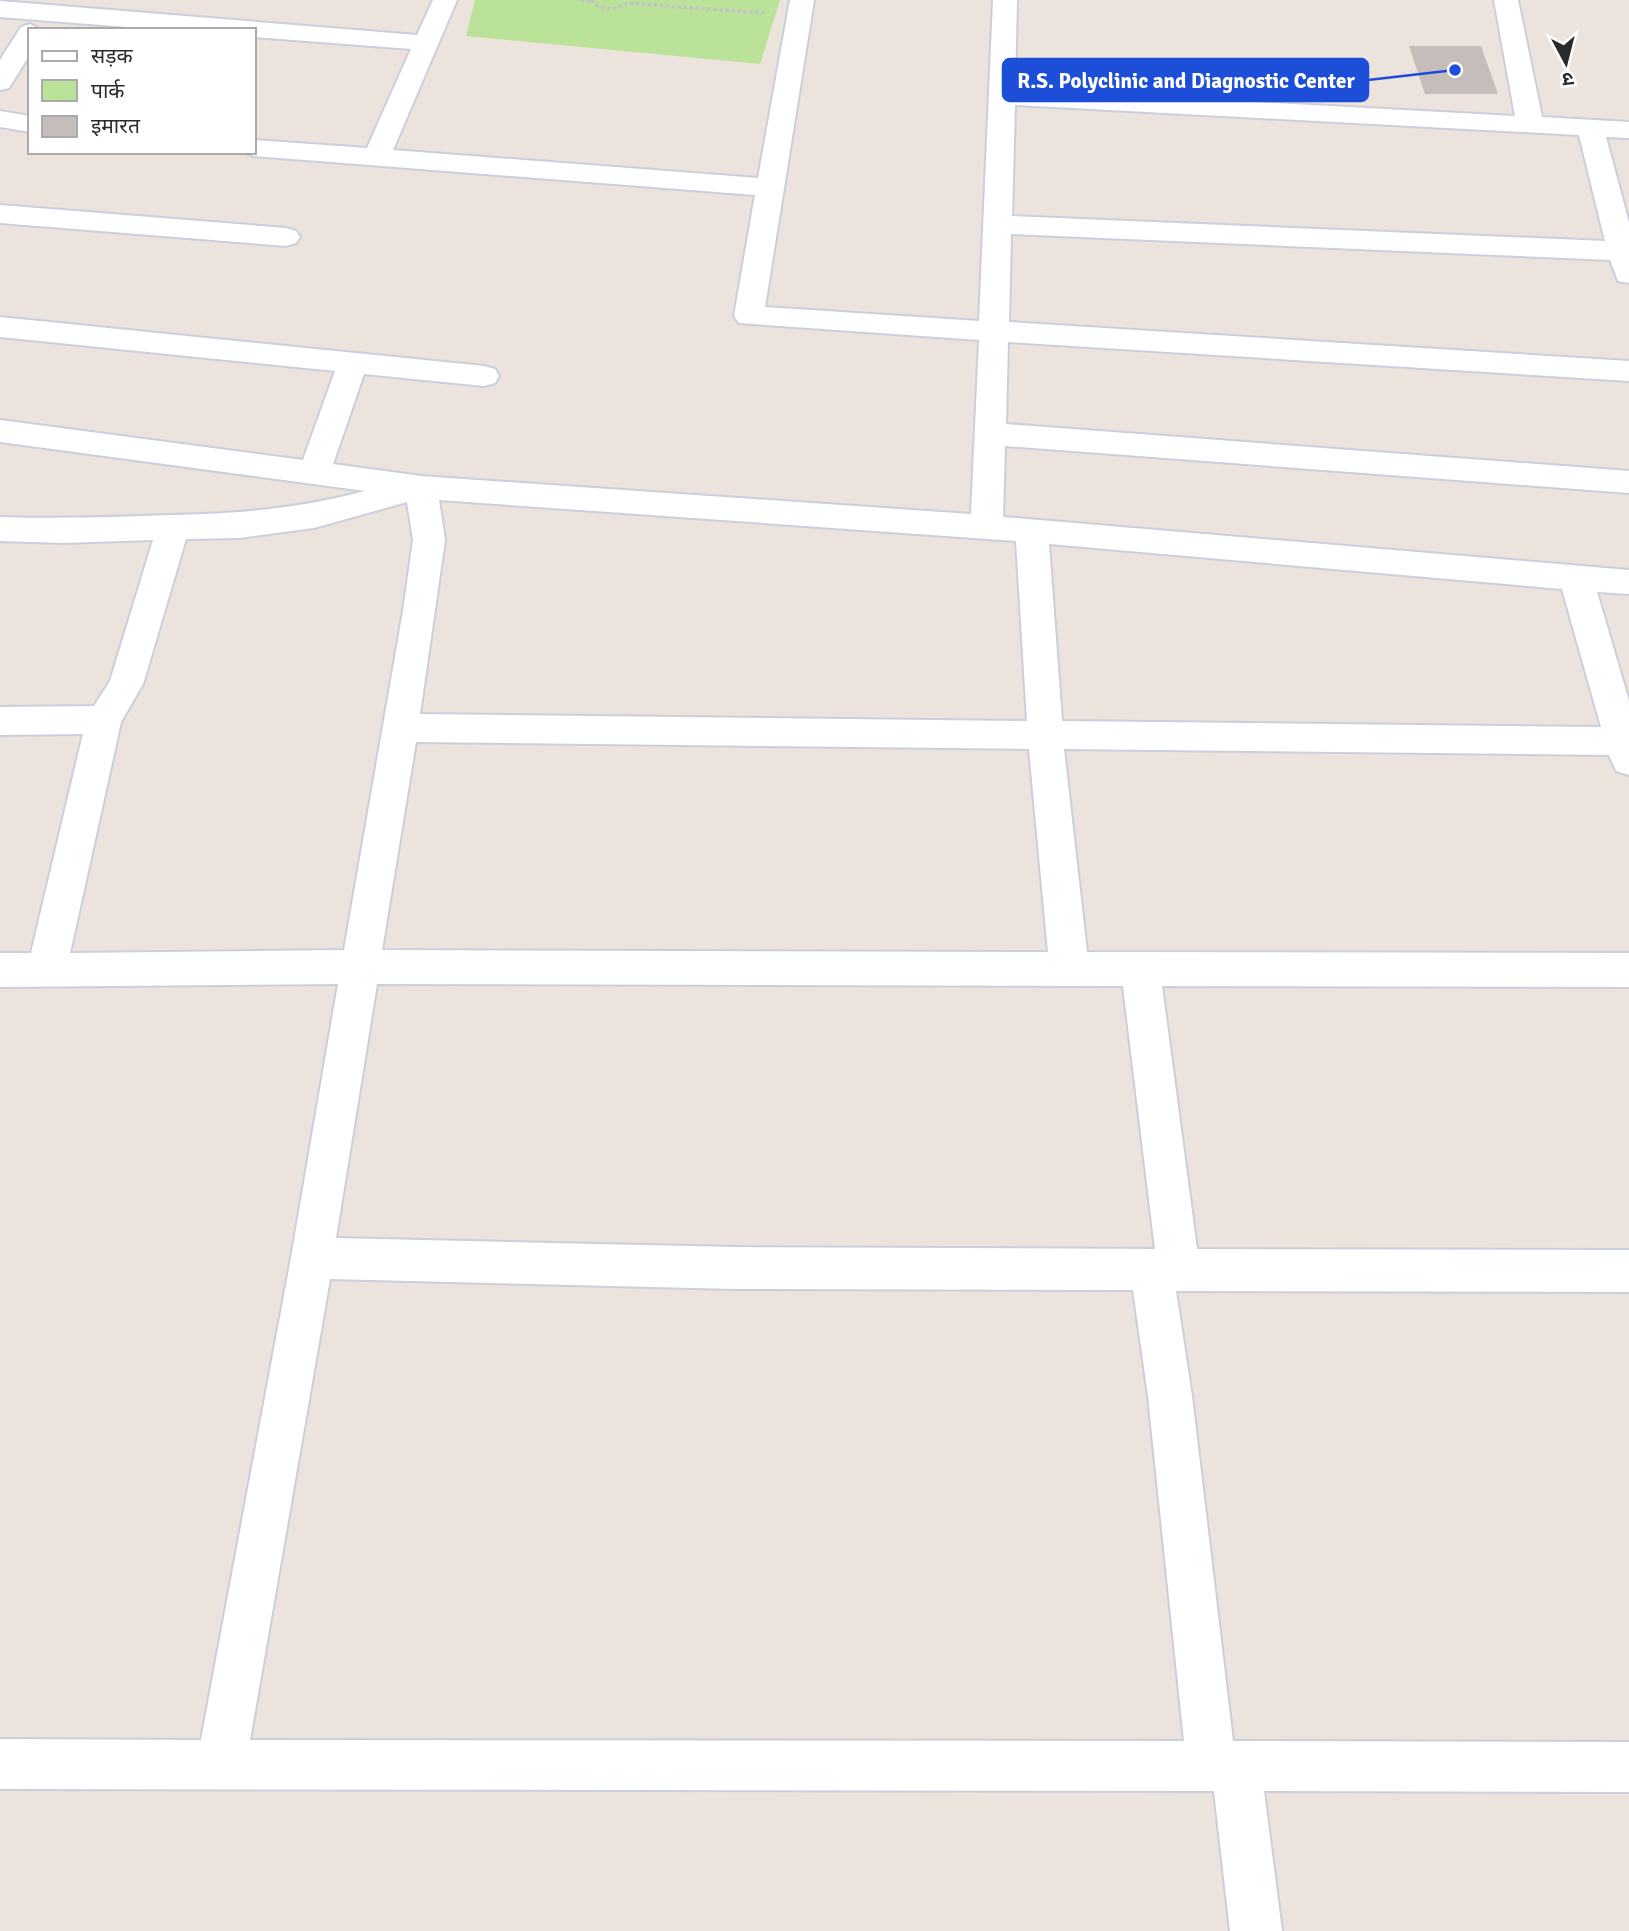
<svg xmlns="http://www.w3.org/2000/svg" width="1629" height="1931" font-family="Signika,'Noto Sans Devanagari',sans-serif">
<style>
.green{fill:#bbe299}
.building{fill:#c4bdb9}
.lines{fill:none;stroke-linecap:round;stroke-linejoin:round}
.street-casing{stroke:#cad0db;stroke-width:4}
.path{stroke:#c3c3c3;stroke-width:3.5;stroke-dasharray:3.5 2.5;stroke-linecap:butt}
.street{fill:#fff;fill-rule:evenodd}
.leader{fill:none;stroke:#1d4ed8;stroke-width:2.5}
.callout-dot{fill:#1d4ed8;stroke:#fff;stroke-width:2.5}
.callout{fill:#1d4ed8;stroke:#1d4ed8;stroke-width:2.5}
.callout-label{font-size:21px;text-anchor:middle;font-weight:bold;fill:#fff}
</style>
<rect width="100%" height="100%" fill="#ece3dc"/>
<path class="green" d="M475,0H780L760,64L466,36Z"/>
<path class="building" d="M1409,46H1481L1498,94H1425Z"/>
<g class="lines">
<defs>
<g id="street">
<path d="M433,0H457L393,150L758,178L790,0H814L765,307L979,321L993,0H1017L1015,89L1515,116L1494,0H1518L1542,117L1629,122V138L1606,137L1629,223V283L1618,281L1610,260L1011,234L1009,322L1629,361V381L1008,342L1006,424L1629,471V493L1005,446L1003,517L1629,570V594L1597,592L1629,701V775L1616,771L1609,755L1064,749L1087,952L1629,953V987L1162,986L1197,1249L1629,1250V1292L1176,1291L1192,1396L1233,1741L1629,1742V1792L1264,1791L1282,1931H1230L1214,1791L0,1789V1739L201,1740L291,1258L338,984L0,987V953H31L83,734L0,735V707L94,706L110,681L153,540L63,543L0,541V517C58,519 115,517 173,515C243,513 296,509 365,491L0,442V420L303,460L335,371L0,337V317L484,366L495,369L499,376L495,383L484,386L364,374L333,464L421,476L971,514L979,340L739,323L734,316L755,195L254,156L243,152H254V140L367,148L411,49L254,37V30H165L0,17V1L417,35ZM1015,105L1579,135L1605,241L1012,216ZM439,500L1016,541L1027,721L420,714L445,540ZM407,502L413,540L403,611L344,950L70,953L121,722L143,684L186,539L239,538L314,528ZM1049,544L1562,589L1601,727L1062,721ZM416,742L1029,749L1048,952L382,950ZM377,984L1123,986L1155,1249L735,1247L336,1238ZM330,1279L735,1289L1133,1290L1148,1396L1184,1741L250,1740Z"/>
<path d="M30,24L41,30H30V54L9,88L0,90V60L21,27Z"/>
<path d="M0,111L30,116V132L0,127Z"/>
<path d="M0,205L286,228L296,231L300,237L296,243L286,246L0,223Z"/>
</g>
</defs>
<use href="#street" class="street-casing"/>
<g class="path">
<path d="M581,0L592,1"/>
<path d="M592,0L595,5L612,9L628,3L764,13"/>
</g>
<use href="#street" class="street"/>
</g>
<path class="leader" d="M1455 70L1368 80"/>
<circle class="callout-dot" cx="1455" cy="70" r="7"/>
<rect class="callout" x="1003" y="59" width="365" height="42" rx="7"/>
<g class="callout-label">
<text x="1186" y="88">R.S. Polyclinic and Diagnostic Center</text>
</g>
<rect x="28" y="28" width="228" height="126" fill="#ffffff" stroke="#aaaaaa" stroke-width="2"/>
<rect x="42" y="51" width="35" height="10" fill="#ffffff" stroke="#aaaaaa" stroke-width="2"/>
<text x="91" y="63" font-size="21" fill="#2a2a2a">सड़क</text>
<rect x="42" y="80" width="35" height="21" fill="#bbe299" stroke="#aaaaaa" stroke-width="2"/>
<text x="91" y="98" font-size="21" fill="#2a2a2a">पार्क</text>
<rect x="42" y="116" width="35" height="21" fill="#c4bdb9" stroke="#aaaaaa" stroke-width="2"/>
<text x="91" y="133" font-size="21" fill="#2a2a2a">इमारत</text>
<g transform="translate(1566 63) rotate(173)" stroke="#ffffff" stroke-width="5" paint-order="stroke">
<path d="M0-5L12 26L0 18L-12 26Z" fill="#2a2a2a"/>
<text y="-10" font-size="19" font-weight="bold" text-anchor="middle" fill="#2a2a2a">उ</text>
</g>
</svg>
